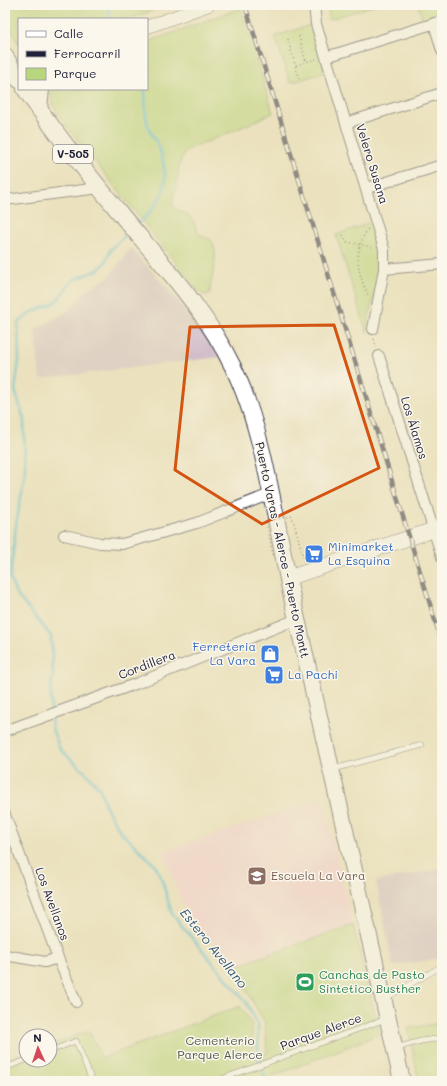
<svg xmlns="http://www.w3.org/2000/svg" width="447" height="1086" font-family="Mali,sans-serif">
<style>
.built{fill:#f6cfd7}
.industrial{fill:#d1bdc9}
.green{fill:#b8d67c;stroke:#6d7c5c}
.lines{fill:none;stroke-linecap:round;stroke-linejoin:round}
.stream{stroke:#57bdd5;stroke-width:3}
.service-casing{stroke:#403f4f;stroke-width:6}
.minor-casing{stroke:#403f4f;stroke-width:12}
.tertiary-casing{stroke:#403f4f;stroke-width:14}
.secondary-casing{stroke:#403f4f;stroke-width:16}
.primary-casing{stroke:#403f4f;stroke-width:18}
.path{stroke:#403f4f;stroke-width:1.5;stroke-dasharray:1 3;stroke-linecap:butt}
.service{stroke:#fff;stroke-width:5}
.minor{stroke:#fff;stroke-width:10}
.tertiary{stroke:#fff;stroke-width:13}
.secondary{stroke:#fff;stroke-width:15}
.primary{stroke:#fff;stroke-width:16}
.rail-casing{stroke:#22223b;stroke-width:4.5}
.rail{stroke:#fbf7ec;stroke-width:3;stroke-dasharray:9;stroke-linecap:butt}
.path-bridge{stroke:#403f4f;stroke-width:1.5;stroke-dasharray:1 3;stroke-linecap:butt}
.marked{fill:none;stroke:#d45411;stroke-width:3;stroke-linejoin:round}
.labels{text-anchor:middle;stroke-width:3;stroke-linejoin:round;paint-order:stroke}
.shield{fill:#fbf7ec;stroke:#636270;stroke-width:1}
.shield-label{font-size:11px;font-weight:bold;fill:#22223b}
.street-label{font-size:12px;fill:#22223b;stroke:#fbf7ec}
.shop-label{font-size:12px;fill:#366cbe;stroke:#fbf7ec;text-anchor:start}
.education-label{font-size:12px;fill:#785e54;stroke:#fbf7ec;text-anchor:start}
.leisure-label{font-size:12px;fill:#27864d;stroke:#fbf7ec;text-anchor:start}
.park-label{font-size:12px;fill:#4f584e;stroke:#fbf7ec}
.water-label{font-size:13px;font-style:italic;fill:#355871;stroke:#fbf7ec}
</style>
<rect width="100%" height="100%" fill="#fbf7ec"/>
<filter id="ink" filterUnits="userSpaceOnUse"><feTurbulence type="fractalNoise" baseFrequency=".025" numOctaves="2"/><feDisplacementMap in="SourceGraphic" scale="8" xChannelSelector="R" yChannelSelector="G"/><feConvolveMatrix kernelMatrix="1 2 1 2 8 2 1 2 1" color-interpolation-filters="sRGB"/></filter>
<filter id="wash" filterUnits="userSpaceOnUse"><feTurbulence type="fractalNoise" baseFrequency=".012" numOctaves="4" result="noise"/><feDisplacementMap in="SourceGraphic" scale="16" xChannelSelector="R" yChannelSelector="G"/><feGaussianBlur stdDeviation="0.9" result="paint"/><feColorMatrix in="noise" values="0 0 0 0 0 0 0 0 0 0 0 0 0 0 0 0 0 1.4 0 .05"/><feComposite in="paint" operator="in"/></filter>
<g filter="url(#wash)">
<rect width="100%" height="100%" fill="#ebe1be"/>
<path class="built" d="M323,798L353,925L233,967L189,915L181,901L163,852Z"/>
<g class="industrial">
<path d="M131,248L206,332L220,357L40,379L35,330L65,313L87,290L109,277Z"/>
<path d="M442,869V958L393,966L376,881Z"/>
</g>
<g class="green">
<path d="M5,5H168L129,19H19V44L5,20Z"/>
<path d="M329,5H375L328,20Z"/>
<path d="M418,5H442V15L423,20Z"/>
<path d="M241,8L273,113C253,122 234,131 214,139C206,143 194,145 188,150C177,158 179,176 176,187C171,205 169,206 187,215C200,222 191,236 210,239C222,254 210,276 210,294L205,295L200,293L61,119L53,105L50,89H147V42Z"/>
<path d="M311,25L326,72L290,83L275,36Z"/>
<path d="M372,222C376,234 380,246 380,259C380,284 368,308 367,333L336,235Z"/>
<path d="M353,925L380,1034L260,1081H5V1061L26,1053V1060H50V1045L89,1031L102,1058L240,1006L252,1025L253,1057L267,1053L265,1023L233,967Z"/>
<path d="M442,1023V1081H419L408,1028Z"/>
</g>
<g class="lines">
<g class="stream">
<path d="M108,5L110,19"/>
<path d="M136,226C166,199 172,183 158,145C155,139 151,134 149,129C144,116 146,102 145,89"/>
<path d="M51,711V686L53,675L51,636L16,594L10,578L16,525L25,473L24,420L15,390L19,360L18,323L30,313L55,303L73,280L98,270L105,263L111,249L129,232"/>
<path d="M51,717L52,729L60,749L89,776L100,789L106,807L120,831L155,865L161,877L172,914L246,1002L258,1025V1057L266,1081"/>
</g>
</g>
</g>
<g filter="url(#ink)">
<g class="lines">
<defs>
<g id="service">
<path d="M334,769L422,745"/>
<path d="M386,998L442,966"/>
<path d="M396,1048L421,1041L442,1038"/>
<path d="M50,1051L76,1041L92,1081"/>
<path d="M5,1068L26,1060"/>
<path d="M216,1081L386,1019"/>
</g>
<g id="minor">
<path d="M314,5L316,24L384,249V269L373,329"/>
<path d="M434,23L442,51"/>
<path d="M326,57L442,21"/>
<path d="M346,123L442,93"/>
<path d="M367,188L442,165"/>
<path d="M5,200L99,188"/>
<path d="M384,269L442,264"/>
<path d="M379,356L442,557"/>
<path d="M64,535L100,543L122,544L197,523L270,494"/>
<path d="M5,731L138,683L297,619"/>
<path d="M5,815L58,958L76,1002"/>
<path d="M5,955L45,962L58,958"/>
</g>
<path id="tertiary" d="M147,27L208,5"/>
<path id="secondary" d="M288,578L442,527"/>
<g id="primary">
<path d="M5,56L19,80"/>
<path d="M25,89C56,134 90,177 124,218C164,266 206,311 233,367C265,432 275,522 291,593C328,756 365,918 402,1081"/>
<path d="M39,109L41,89"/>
</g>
</defs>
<use href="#service" class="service-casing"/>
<use href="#minor" class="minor-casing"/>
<use href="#tertiary" class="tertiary-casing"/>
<use href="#secondary" class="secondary-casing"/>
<use href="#primary" class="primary-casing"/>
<g class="path">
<path d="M299,36L306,62"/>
<path d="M288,39L299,79"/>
<path d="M296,65L316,59"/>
<path d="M368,229C352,251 358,275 369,297"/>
<path d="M343,235L347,242L372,247"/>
<path d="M374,339L376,347"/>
<path d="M299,541L304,560"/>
</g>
<use href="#service" class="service"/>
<use href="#minor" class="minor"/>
<use href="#tertiary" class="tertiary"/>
<use href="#secondary" class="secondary"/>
<use href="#primary" class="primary"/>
<defs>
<path id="rail" d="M245,5L442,643"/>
</defs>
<use href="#rail" class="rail-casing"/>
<use href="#rail" class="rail"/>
<path class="path-bridge" d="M273,555L266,521L292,516L299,541"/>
</g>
</g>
<path d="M0 0H447V1086H0ZM334,325L379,468L262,524L175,470L190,327Z" fill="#ebe1be" fill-opacity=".55" fill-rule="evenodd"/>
<path class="marked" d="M334,325L379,468L262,524L175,470L190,327Z"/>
<defs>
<symbol id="supermarket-square" viewBox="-11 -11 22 22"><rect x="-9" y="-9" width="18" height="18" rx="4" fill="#3f7fe0" stroke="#fbf7ec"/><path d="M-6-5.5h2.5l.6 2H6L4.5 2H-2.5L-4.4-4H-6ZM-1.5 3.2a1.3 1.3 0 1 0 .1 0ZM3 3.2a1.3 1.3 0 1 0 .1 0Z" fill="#fff"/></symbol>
<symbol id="shop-square" viewBox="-11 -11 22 22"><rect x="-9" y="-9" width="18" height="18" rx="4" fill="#3f7fe0" stroke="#fbf7ec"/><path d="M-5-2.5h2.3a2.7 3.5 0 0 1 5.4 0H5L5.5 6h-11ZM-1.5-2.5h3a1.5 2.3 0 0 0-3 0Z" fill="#fff"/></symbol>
<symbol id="school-square" viewBox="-11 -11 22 22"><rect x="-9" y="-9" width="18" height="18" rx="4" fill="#8d6e63" stroke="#fbf7ec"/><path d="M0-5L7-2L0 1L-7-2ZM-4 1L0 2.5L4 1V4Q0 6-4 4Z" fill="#fff"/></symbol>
<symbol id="stadium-square" viewBox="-11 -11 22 22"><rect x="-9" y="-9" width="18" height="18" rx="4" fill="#2e9e5b" stroke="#fbf7ec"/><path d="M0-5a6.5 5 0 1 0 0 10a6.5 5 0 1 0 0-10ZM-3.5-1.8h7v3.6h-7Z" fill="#fff"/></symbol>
</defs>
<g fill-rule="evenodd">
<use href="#supermarket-square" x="303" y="543" width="22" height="22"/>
<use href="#shop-square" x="259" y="643" width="22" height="22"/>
<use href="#supermarket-square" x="263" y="664" width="22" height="22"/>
<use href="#school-square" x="246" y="865" width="22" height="22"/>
<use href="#stadium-square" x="294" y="971" width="22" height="22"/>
</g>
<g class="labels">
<rect class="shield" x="53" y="145" width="40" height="18" rx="3"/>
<g class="shield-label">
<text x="73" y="158">V-505</text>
</g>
<g class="street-label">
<text transform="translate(372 164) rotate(73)" y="4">Velero Susana</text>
<text transform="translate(414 428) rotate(73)" y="4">Los Álamos</text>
<text transform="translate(282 550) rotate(78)" y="4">Puerto Varas - Alerce - Puerto Montt</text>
<text transform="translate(147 665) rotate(-21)" y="4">Cordillera</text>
<text transform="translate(52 904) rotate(70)" y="4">Los Avellanos</text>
<text transform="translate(321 1032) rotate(-20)" y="4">Parque Alerce</text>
</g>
<g class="shop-label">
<text x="328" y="551">Minimarket<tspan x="328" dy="14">La Esquina</tspan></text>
<text x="256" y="651" text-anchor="end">Ferreteria<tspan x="256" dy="14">La Vara</tspan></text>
<text x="288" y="679">La Pachi</text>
</g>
<g class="education-label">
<text x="271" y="880">Escuela La Vara</text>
</g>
<g class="leisure-label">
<text x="319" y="979">Canchas de Pasto<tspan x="319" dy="14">Sintetico Busther</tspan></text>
</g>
<g class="park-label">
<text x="220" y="1045">Cementerio<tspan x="220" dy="14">Parque Alerce</tspan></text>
</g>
<g class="water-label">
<text transform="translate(214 948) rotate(51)" y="5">Estero Avellano</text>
</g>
</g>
<rect width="447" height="1086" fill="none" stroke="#fbf7ec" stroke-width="20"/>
<rect x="18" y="18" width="130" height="72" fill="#fbf7ec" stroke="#a4a2a5"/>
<rect x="26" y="31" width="20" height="6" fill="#ffffff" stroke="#a4a2a5"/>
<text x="54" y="38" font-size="12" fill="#22223b">Calle</text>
<rect x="26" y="51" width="20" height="6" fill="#22223b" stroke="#a4a2a5"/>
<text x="54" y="58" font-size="12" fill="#22223b">Ferrocarril</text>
<rect x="26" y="68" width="20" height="12" fill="#b8d67c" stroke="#a4a2a5"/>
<text x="54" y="78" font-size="12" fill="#22223b">Parque</text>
<g transform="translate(38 1048) rotate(357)"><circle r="19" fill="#fbf7ec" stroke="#a4a2a5"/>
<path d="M0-3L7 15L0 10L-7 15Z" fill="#d1495b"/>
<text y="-6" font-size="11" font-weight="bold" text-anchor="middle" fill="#22223b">N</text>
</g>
</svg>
